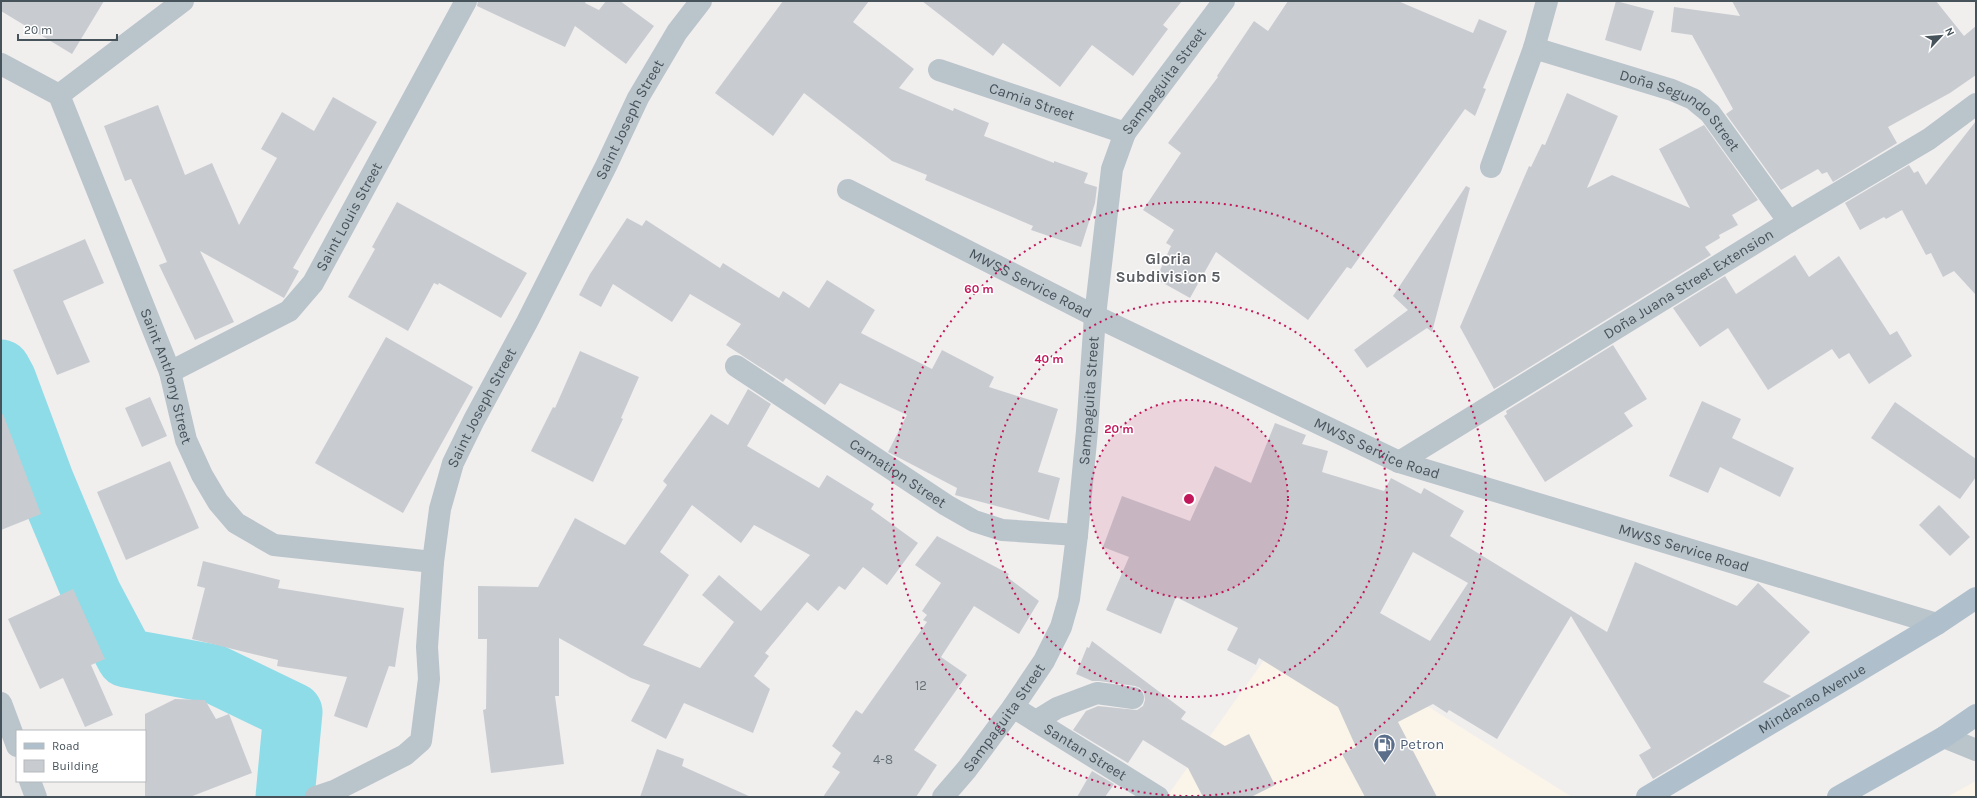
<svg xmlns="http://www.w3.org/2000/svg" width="1977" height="798" font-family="Karla,sans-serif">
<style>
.commercial{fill:#fbf4e8}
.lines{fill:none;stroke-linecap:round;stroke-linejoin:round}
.river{stroke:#8ddce8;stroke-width:59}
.building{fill:#c8ccd1;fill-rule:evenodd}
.minor{stroke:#bac4cb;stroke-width:22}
.major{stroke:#afc0cc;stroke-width:22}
.ring{fill:none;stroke:#c2185b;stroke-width:2;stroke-dasharray:2 4}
.labels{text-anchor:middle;stroke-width:3;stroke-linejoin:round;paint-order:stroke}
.number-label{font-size:13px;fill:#677178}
.street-label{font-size:15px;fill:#47535b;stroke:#fff}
.service-label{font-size:15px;fill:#4e5e75;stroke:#fff;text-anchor:start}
.neighbourhood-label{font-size:16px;font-weight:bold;fill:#5b5f63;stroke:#fff}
.centre{fill:#c2185b;stroke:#fff;stroke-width:2}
.ring-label{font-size:12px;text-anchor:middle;font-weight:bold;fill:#c2185b;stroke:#fff;stroke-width:3;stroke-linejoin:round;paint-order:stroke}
</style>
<rect width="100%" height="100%" fill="#f1eeee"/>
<g class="commercial">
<path d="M1292,621L1572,797H1171L1168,795Z"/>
<path d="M1976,781V797H1947Z"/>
</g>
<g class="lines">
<path class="river" d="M1,369L7,380L45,482L92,594L126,658L214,674L293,712L285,797"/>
</g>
<g class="building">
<path d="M1,1H104L72,54L1,11Z"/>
<path d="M478,1H586L585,3L599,10L606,1H620L654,26L626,64L575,26L565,47L477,6Z"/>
<path d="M783,1H869L853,22L914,69L899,88L953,111L954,108L989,123L984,136L1054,163V161L1088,173L1084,183L1097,187L1095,203L1081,247L1031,230L1033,226L925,180L927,175L892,161L804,93L773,136L715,93Z"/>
<path d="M922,1H1182L1163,25L1168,29L1133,76L1092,45L1060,87L1003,43L993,56Z"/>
<path d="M1288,1H1398L1473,33L1479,19L1507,31L1483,88L1486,89L1475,116L1465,109L1351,269L1347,267L1308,320L1216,252L1190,298L1156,279L1171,246L1166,243L1174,230L1143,210L1181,153L1168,143L1218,77L1217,76L1254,21L1268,31Z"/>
<path d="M1616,1L1654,11L1641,51L1605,40Z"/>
<path d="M1732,1H1936L1964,36L1976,26V75L1950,93L1888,127L1897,143L1833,182L1827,172L1822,174L1818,169L1781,190L1726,114L1733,109L1692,35L1671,32L1674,7L1740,16Z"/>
<path d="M1567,93L1618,116L1587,188L1612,175L1690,208L1659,149L1704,125L1758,200L1732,215L1738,225L1719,235L1720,238L1705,247L1711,255L1494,389L1460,327L1529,166L1531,167L1542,144L1545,145Z"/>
<path d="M333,97L377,122L293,268L299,271L284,298L200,251L234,322L195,340L159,265L167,262L131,179L125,181L104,126L158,105L185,175L212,163L239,225L277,158L261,149L282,112L314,131Z"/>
<path d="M1976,121V295L1954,271L1943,277L1931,253L1926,255L1902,210L1886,219L1884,217L1860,230L1845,203L1909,165L1914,173L1918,171L1926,185Z"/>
<path d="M1466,186L1470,188L1432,332L1427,328L1367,368L1354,350L1408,310L1393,296Z"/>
<path d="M397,202L527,273L501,318L439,283L438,285L434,283L408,331L348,297L375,249L372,247Z"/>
<path d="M627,218L642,226L646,220L720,268L723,263L779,298L783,291L809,308L827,280L875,310L861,333L932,369L942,350L994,377L989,387L1058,409L1038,472L1060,478L1049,520L955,495L957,488L888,452L907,415L840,383L825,405L786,378L783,382L726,345L741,324L690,294L672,322L613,284L601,307L579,295L590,274Z"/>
<path d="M85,239L104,283L63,301L90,362L57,375L13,270Z"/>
<path d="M1795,255L1809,277L1839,256L1890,335L1897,331L1912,356L1869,384L1849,353L1839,359L1832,349L1768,390L1728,328L1700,347L1673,308L1725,276L1736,294Z"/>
<path d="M386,337L473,387L403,513L315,463Z"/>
<path d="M1613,345L1647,399L1624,413L1633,426L1545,482L1504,416L1507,414L1506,411Z"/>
<path d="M580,351L639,377L621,418L623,419L593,482L531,451L553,407L555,408Z"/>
<path d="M748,389L771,404L747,446L819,488L827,475L874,504L871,509L918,543L887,585L863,567L845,590L839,586L818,611L807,602L765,653L769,656L754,676L770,689L753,733L684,703L666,739L631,721L650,685L631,678L559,638V696H555L564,764L491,773L483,710L486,709L487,639H478V586L538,587L575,518L625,545L667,485L663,481L711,414L728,425ZM692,505L741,543L754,525L810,555L761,611L719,575L702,595L734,622L700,668L643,645L689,575L660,552Z"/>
<path d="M150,397L167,436L142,447L125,408Z"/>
<path d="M1702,401L1741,419L1732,438L1794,468L1780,497L1720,467L1708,493L1669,476Z"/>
<path d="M1895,402L1976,459V477L1960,499L1871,438Z"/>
<path d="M3,414L41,514L1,530V415Z"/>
<path d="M1275,423L1306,435L1302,444L1328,451L1322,472L1384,491L1391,478L1421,494L1424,488L1464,511L1450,536L1607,632L1635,562L1737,606L1758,583L1810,632L1763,682L1791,696L1653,779L1639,755L1651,748L1571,616L1497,739L1449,710L1447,713L1433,704L1398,722L1437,797H1365L1342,754L1356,747L1338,707L1259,658L1256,665L1227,650L1238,628L1176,597L1161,634L1106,610L1129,557L1103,547L1122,496L1190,521L1215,466L1251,483ZM1413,552L1468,583L1430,641L1380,613Z"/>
<path d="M170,461L199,528L126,560L97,492Z"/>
<path d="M1939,505L1970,537L1950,556L1919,525Z"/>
<path d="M937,536L1009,574L1007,577L1039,601L1019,634L974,606L941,657L967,675L914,750L937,765L916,797H823L840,772L832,767L841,753L832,746L856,710L862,714L927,622L923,620L927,615L922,611L941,583L915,565Z"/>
<path d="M203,561L280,580L278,588L404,608L395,667L389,666L367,728L334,716L347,677L277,666L278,660L192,639L205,588L197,586Z"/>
<path d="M73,589L105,659L91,665L113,715L85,727L63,678L40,689L8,619Z"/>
<path d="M1092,641L1186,712L1181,719L1225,746L1249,734L1275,785L1251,797H1203L1188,768L1143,740L1128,763L1073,730L1086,711L1098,706L1137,710L1143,706L1145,700L1144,693L1140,688L1135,686L1099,681H1092L1076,674L1087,647L1089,648Z"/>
<path d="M175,699L205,700L216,719L229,714L252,773L190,797H145V714Z"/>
<path d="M657,749L684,759L682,766L751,797H640Z"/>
<path d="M1092,771L1114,784L1105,797H1077Z"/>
</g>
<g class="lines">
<g class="minor">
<path id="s1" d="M1534,48L1672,90L1693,99L1710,113L1789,222"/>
<path id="s2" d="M1,64L59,95L170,372L186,440L202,475L218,502L236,523L274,545L433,562"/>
<path id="s3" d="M939,70L1125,133"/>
<path d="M59,95L183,1"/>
<path d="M1491,167L1534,48L1547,1"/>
<path id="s4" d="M848,190L1095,316L1399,462L1937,624"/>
<path id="s5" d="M736,366L946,505L974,521L1002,530L1077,535"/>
<path id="s6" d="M170,372L289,311L313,283L466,1"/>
<path id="s7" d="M1399,462L1789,222L1929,139L1976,104"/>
<path d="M1,703L17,746"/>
<path id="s8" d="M1013,707L1158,797"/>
<path d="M1036,721L1057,708L1097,693L1133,698"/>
<path d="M1944,737L1976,750"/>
<path d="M30,781L36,797"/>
<path id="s9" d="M316,797L334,791L405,755L421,741L429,679L427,647L433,562L440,509L453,463L474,420L527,322L606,166L638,98L677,32L701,1"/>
<path id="s10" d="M943,797L967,769L1013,707L1044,661L1061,627L1069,599L1077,535L1087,431L1095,316L1112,169L1125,133L1224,1"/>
</g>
<g class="major">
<path id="s11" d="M1647,797L1937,624L1976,598"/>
<path d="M1838,797L1944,737L1976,715"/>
</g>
</g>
<circle cx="1189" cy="499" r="99" fill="#c2185b" fill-opacity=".12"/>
<g class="ring">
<circle cx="1189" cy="499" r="99"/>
<circle cx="1189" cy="499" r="198"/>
<circle cx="1189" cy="499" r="297"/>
</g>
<defs>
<symbol id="fuel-pin" viewBox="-11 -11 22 30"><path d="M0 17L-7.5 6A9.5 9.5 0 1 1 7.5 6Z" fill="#5c6f8a" stroke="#fff"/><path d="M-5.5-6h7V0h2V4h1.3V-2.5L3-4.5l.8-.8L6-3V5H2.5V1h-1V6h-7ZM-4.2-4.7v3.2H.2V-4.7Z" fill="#fff"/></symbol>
</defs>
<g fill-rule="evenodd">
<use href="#fuel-pin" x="1372" y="732" width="25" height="34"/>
</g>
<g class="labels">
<g class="number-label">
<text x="921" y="690">12</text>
<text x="883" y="764">4-8</text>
</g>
<g class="street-label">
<text dy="5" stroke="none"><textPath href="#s10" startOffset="772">Sampaguita Street</textPath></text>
<text dy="5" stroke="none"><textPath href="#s3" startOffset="98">Camia Street</textPath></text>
<text dy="5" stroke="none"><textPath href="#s1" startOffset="162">Doña Segundo Street</textPath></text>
<text dy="5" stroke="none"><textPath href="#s9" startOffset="787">Saint Joseph Street</textPath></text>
<text dy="5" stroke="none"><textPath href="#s6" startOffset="246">Saint Louis Street</textPath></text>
<text dy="5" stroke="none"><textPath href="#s4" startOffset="205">MWSS Service Road</textPath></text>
<text dy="5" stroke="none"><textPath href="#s7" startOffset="340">Doña Juana Street Extension</textPath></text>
<text dy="5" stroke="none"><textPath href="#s2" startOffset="367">Saint Anthony Street</textPath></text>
<text dy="5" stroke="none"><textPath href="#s10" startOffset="436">Sampaguita Street</textPath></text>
<text dy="5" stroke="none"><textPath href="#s9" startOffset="463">Saint Joseph Street</textPath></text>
<text dy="5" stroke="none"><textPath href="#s4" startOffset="589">MWSS Service Road</textPath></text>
<text dy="5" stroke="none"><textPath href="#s5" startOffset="194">Carnation Street</textPath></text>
<text dy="5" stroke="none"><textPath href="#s4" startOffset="912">MWSS Service Road</textPath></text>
<text dy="5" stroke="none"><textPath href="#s11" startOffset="192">Mindanao Avenue</textPath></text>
<text dy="5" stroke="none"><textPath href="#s10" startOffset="100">Sampaguita Street</textPath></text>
<text dy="5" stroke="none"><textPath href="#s8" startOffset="85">Santan Street</textPath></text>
</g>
<g class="service-label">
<text x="1400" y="749">Petron</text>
</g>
<g class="neighbourhood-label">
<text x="1168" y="264">Gloria<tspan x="1168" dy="18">Subdivision 5</tspan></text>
</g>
</g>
<circle cx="1189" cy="499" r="6" class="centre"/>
<g class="ring-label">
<text x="979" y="293">60 m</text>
<text x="1049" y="363">40 m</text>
<text x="1119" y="433">20 m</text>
</g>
<rect width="1977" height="798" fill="none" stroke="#47535b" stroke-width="4"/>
<rect x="16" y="730" width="130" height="52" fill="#ffffff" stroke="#b5babd"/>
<rect x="24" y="743" width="20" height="6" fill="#afc0cc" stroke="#b5babd"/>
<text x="52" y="750" font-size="12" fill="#47535b">Road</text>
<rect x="24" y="760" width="20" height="12" fill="#c8ccd1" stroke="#b5babd"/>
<text x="52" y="770" font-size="12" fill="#47535b">Building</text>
<g transform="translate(1941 36) rotate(64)" stroke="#ffffff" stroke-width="3" paint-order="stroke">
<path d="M0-3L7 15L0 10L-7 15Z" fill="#47535b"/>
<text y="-6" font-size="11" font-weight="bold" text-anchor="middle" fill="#47535b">N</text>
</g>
<path d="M18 34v6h99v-6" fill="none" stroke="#47535b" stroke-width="2"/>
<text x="24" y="34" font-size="12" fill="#47535b" stroke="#ffffff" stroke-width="3" paint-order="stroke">20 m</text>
</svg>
